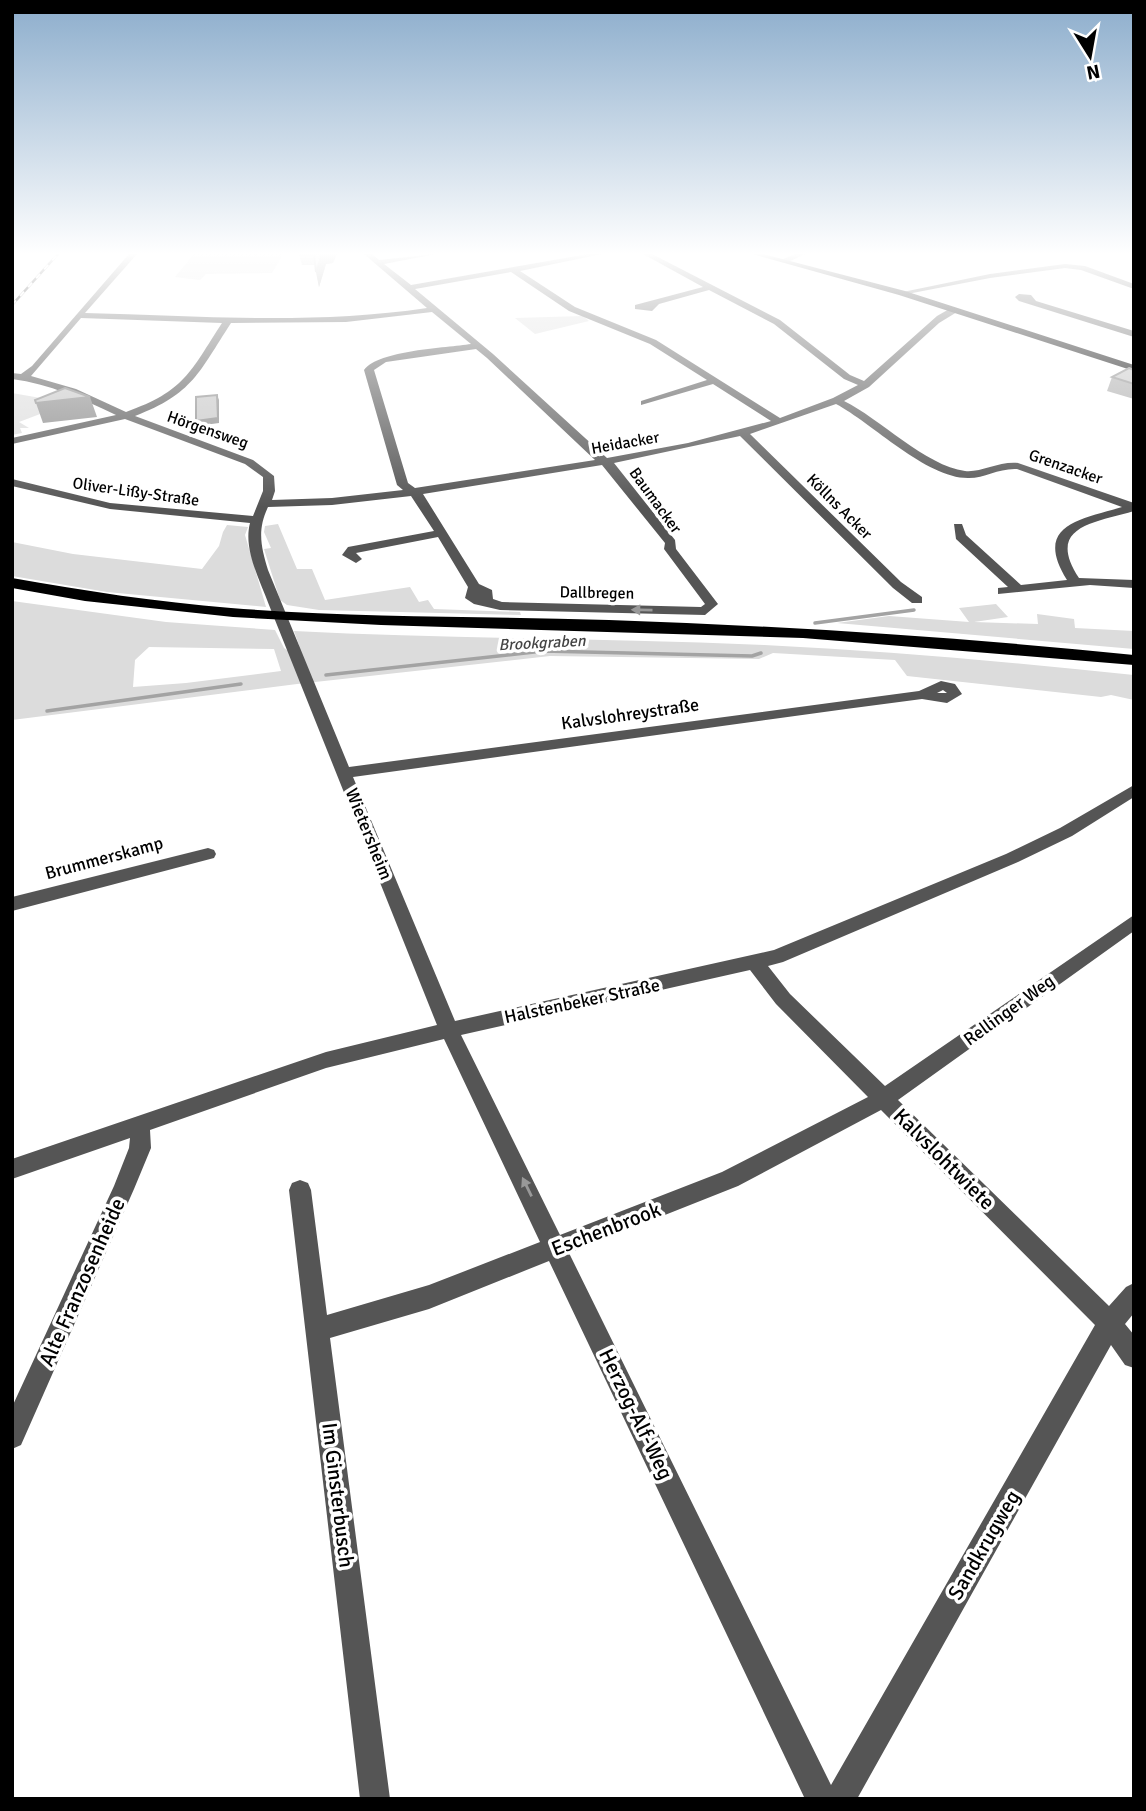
<svg xmlns="http://www.w3.org/2000/svg" width="1146" height="1811" font-family="Signika,sans-serif">
<style>
.green{fill:#dcdcdc;fill-rule:evenodd}
.lines{fill:none;stroke-linecap:round;stroke-linejoin:round}
.stream{stroke:#a3a3a3;stroke-width:3.5}
.minor{fill:#555;fill-rule:evenodd}
.major{fill:#000;fill-rule:evenodd}
.highway{fill:#000;fill-rule:evenodd}
.rail-casing{stroke:#000;stroke-width:2.5}
.rail{stroke:#fff;stroke-width:2;stroke-dasharray:6;stroke-linecap:butt}
.wall{fill:#a9a9a9}
.shaded-wall{fill:#898989}
.building{fill:#c4c4c4;stroke:#898989;stroke-width:2}
.oneway{fill:#999}
.labels{text-anchor:middle;stroke-width:7;stroke-linejoin:round;paint-order:stroke}
.far-street-label{font-size:16px;fill:#000;stroke:#fff}
.far-water-label{font-size:16px;font-style:italic;fill:#444;stroke:#fff}
.street-label{font-size:18px;fill:#000;stroke:#fff}
.near-street-label{font-size:21px;fill:#000;stroke:#fff}
</style>
<rect width="100%" height="100%" fill="#fff"/>
<g class="green">
<path d="M194,254H283L272,273L206,274L200,280L175,277Z"/>
<path d="M583,316L589,321L535,334L515,318Z"/>
<path d="M12,393L69,403L19,422L29,428H20L22,433L12,435Z"/>
<path d="M278,524L297,569H312L325,600L410,587L419,602L428,600L434,609L520,612L521,615L319,610L287,605L280,600L264,549L271,548L264,532L265,526Z"/>
<path d="M227,525L248,527L245,535L266,607L107,592L12,576V542L73,554L202,569L219,546L223,532Z"/>
<path d="M12,601L166,622L275,630L284,648L291,653L296,652L299,645L294,631C448,639 607,638 764,645C887,651 1011,662 1134,675V700L1111,695L1101,697L907,676L895,660L773,653L759,659L550,656L297,684L12,720ZM149,647L274,649L281,671L186,683L133,687L135,660Z"/>
<path d="M996,604L1008,617L974,622L1038,624L1037,614L1074,619L1075,628L1134,631V649L837,623L889,616L969,622L959,608Z"/>
</g>
<g class="lines">
<g class="stream">
<path d="M815,623L914,610"/>
<path d="M326,675L543,651L752,656L761,653"/>
<path d="M47,711L241,684"/>
</g>
<g class="minor">
<path d="M129,254H137L85,313C200,316 313,325 427,308L364,254H372L379,260L436,254L384,264L411,285L588,254H602L520,271L575,307L656,340L780,418L833,398L858,385L844,379L774,324L709,290L659,304L652,311L635,309V305L703,287L643,254H652L780,320L850,375L864,381L937,316L951,308H957V312L939,323L869,387L844,401C879,418 926,466 965,471C980,473 999,461 1018,463L1134,503V511C1094,523 1045,526 1079,578L1134,580V588L1090,585L998,594V588L1008,587L956,539L954,524H962L966,535L1021,585L1067,580C1033,525 1079,520 1122,507L1017,469C999,468 985,478 969,478C927,479 872,423 836,404L750,434L901,582L922,597V603H912L893,588L740,436L614,463L675,540L676,549L718,604L705,615L500,610L474,604L465,598L468,587L438,537L356,553L362,559L356,563L342,555L348,547L434,531L411,496L332,505L268,507C257,530 261,547 268,570L349,767L919,691L941,681L955,684L962,694L947,703L922,699L846,709L353,777L455,1021L774,950L1006,854L1060,828L1134,785V797L1072,836L1018,862L783,962L768,966L790,994L885,1086L1134,915V931L898,1100L1109,1306L1126,1287L1134,1283V1313L1125,1324L1134,1335V1368L1125,1365L1111,1345L857,1799H805L549,1261L429,1309L330,1338L390,1799H360L289,1190L292,1183L300,1180L308,1183L311,1190L327,1315L429,1285L540,1242L444,1039L326,1068L150,1130L151,1148L134,1189L21,1445L12,1449V1407L114,1186L129,1148L130,1138L12,1179V1159L326,1052L437,1025L269,605C260,580 243,550 250,523L110,509L12,486V479L110,503L253,516L263,491V477L245,464L125,419L12,444V438L116,415C82,399 50,384 12,379V373L21,374L32,366ZM511,272L569,311L650,344L707,380L641,401V405L713,384L771,421L688,443L607,458L493,354L415,289ZM432,312L471,344C446,348 379,350 364,370L397,485L403,490L332,498L272,500L275,491L274,476L253,460L135,416C193,394 199,372 231,323L346,322ZM81,318L222,323C190,372 185,391 126,412L76,389L31,376ZM476,349L487,358L595,460L415,488L408,483L374,370L386,362ZM602,465L665,543L664,549L705,604L701,607L502,602L493,599L492,590L479,584L423,494ZM943,690L947,693H937ZM750,970L776,1004L868,1097L722,1172L560,1235L461,1035ZM881,1110L1095,1325L831,1785L569,1253L738,1186Z"/>
<path d="M795,254H805L786,263L779,261Z"/>
<path d="M1065,264L1085,266L1134,284V289L1081,270L1065,268L990,278L902,295L898,293L990,274Z"/>
<path d="M1019,294L1031,295L1036,301L1134,331V337L1019,301L1015,297Z"/>
<path d="M208,848L214,850L216,854L214,858L12,911V897Z"/>
</g>
<path class="major" d="M752,254H763L905,291L1134,365V371L899,295Z"/>
<path class="highway" d="M12,578C85,591 157,602 231,608C357,618 483,616 609,620C785,626 959,637 1134,655V665L803,638L381,625L233,617L85,601L12,588Z"/>
<defs>
<path id="rail" d="M12,305L58,254"/>
</defs>
<use href="#rail" class="rail-casing"/>
<use href="#rail" class="rail"/>
</g>
<g class="wall">
<path d="M299,254H337L333,263L326,264L319,287L315,265H302Z"/>
<path d="M1134,370V399L1107,391L1112,377Z"/>
</g>
<g class="shaded-wall">
<path d="M322,254H337L333,263L326,264L319,287L316,272Z"/>
<path d="M217,395L219,400V423L197,426L196,421Z"/>
<path d="M90,397L97,417L43,423L36,403Z"/>
</g>
<g class="building">
<path d="M314,254H322L316,272Z"/>
<path d="M1129,368L1134,370V384L1112,377Z"/>
<path d="M65,388L90,397L36,403L35,400Z"/>
<path d="M217,395L218,418L196,421V397Z"/>
</g>
<defs><path id="oneway-solid" d="M-6-.8H1V-3.2L6.5 0L1 3.2V.8H-6Z" transform="scale(1.75)"/></defs>
<g class="oneway">
<use href="#oneway-solid" transform="translate(642 610) rotate(-179)"/>
<use href="#oneway-solid" transform="translate(527 1187) rotate(-116)"/>
</g>
<linearGradient id="sky" x2="0" y2="1"><stop stop-color="#8cadcc"/><stop offset="0.5" stop-color="#fff"/><stop offset="1" stop-color="#fff" stop-opacity="0"/></linearGradient>
<rect width="1146" height="507" fill="url(#sky)"/>
<g class="labels">
<g class="far-street-label">
<text transform="translate(208 429) rotate(19)" y="6">Hörgensweg</text>
<text transform="translate(625 442) rotate(-10)" y="6">Heidacker</text>
<text transform="translate(1066 466) rotate(19)" y="6">Grenzacker</text>
<text transform="translate(136 491) rotate(8)" y="6">Oliver-Lißy-Straße</text>
<text transform="translate(656 500) rotate(54)" y="6">Baumacker</text>
<text transform="translate(840 506) rotate(45)" y="6">Köllns Acker</text>
<text transform="translate(597 592) rotate(1)" y="6">Dallbregen</text>
</g>
<g class="far-water-label">
<text transform="translate(542 642) rotate(-3)" y="6">Brookgraben</text>
</g>
<g class="street-label">
<text transform="translate(630 714) rotate(-8)" y="6">Kalvslohreystraße</text>
<text transform="translate(369 834) rotate(68)" y="6">Wietersheim</text>
<text transform="translate(104 858) rotate(-15)" y="6">Brummerskamp</text>
<text transform="translate(582 1001) rotate(-12)" y="6">Halstenbeker Straße</text>
<text transform="translate(1009 1010) rotate(-36)" y="6">Rellinger Weg</text>
</g>
<g class="near-street-label">
<text transform="translate(944 1159) rotate(45)" y="7">Kalvslohtwiete</text>
<text transform="translate(606 1229) rotate(-21)" y="7">Eschenbrook</text>
<text transform="translate(82 1282) rotate(-66)" y="7">Alte Franzosenheide</text>
<text transform="translate(636 1414) rotate(64)" y="7">Herzog-Alf-Weg</text>
<text transform="translate(338 1495) rotate(83)" y="7">Im Ginsterbusch</text>
<text transform="translate(984 1545) rotate(-60)" y="7">Sandkrugweg</text>
</g>
</g>
<rect width="1146" height="1811" fill="none" stroke="#000000" stroke-width="28"/>
<g transform="translate(1090 56) rotate(169)" stroke="#ffffff" stroke-width="5" paint-order="stroke">
<path d="M0-5L12 26L0 18L-12 26Z" fill="#000000"/>
<text y="-10" font-size="19" font-weight="bold" text-anchor="middle" fill="#000000">N</text>
</g>
</svg>
